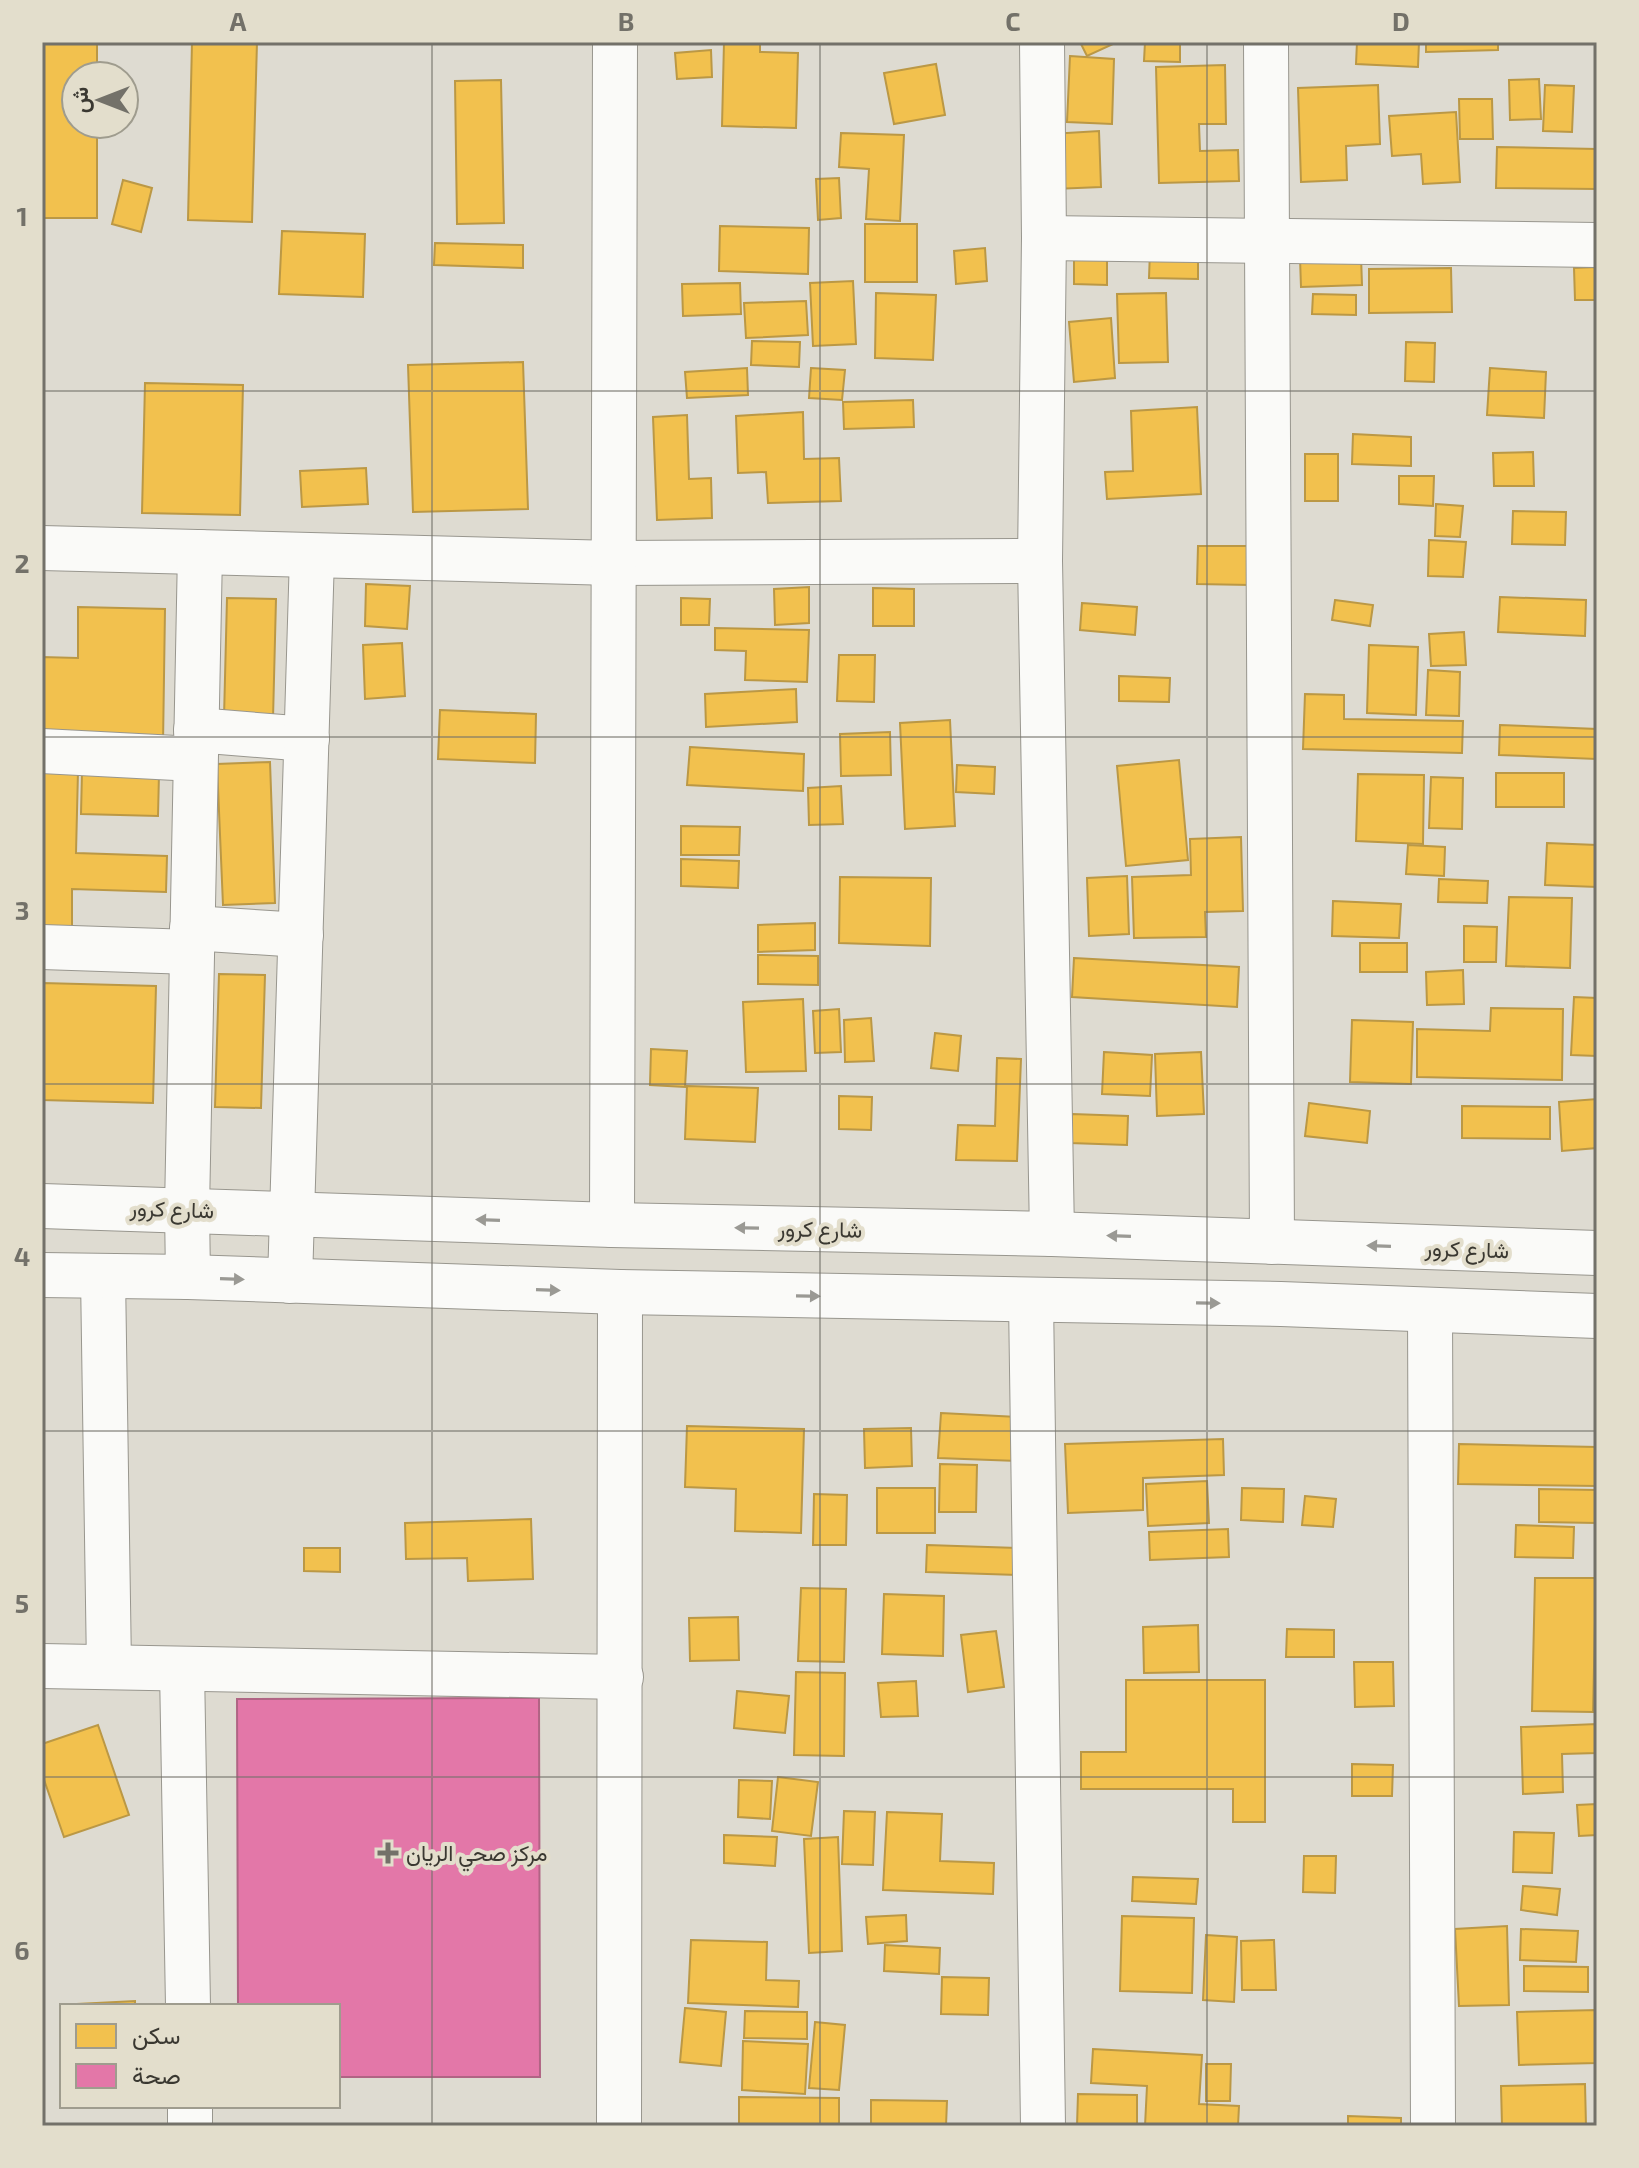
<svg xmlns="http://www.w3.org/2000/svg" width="1639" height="2168" font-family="'Exo 2',Vazirmatn,sans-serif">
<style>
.homes{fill:#f2c14e;stroke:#bb9845;stroke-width:2}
.health{fill:#e377a8;stroke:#b06484;stroke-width:2}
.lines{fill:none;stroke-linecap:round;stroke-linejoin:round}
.minor-casing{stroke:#98968e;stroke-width:46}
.secondary-casing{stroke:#98968e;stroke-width:46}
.minor{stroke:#fafaf8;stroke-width:44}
.secondary{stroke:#fafaf8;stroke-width:44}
.oneway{fill:#9a9994}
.grid{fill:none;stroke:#737169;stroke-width:2;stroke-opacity:0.55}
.poi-dot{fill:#737169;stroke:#e3decc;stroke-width:3}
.labels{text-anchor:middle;stroke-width:8;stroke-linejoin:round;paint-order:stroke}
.street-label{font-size:22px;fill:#3a3831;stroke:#e3decc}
.poi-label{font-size:22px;fill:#3a3831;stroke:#e3decc;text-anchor:start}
.neatline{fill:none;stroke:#737169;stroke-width:3}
.grid-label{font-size:26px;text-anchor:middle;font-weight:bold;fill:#737169}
</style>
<rect width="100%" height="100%" fill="#dedbd1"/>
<g class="homes">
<path d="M42,42H97V76H76V124H97V218H42Z"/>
<path d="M192,42H257L252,222L188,220Z"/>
<path d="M724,42H760V52L798,53L796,128L722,126Z"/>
<path d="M1080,42H1112L1113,44L1087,56Z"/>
<path d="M1145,42H1180V62L1144,61Z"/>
<path d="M1357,42H1419L1418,67L1356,64Z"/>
<path d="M1426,42H1498V50L1426,52Z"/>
<path d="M711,50L712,77L677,79L675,53Z"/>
<path d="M1070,56L1114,59L1112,124L1067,122Z"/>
<path d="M936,64L945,115L894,124L884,73Z"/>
<path d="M1225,65L1226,124H1199L1200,151L1238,150L1239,181L1159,183L1156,67Z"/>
<path d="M1539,79L1541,119L1510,120L1509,80Z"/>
<path d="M501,80L504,223L457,224L455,81Z"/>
<path d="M1378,85L1380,144L1346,146L1347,180L1301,182L1298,88Z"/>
<path d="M1545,85L1574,86L1572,132L1543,131Z"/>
<path d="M1459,99H1492L1493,139H1460Z"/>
<path d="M1456,112L1460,182L1423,184L1421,154L1392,156L1389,116Z"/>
<path d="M1099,131L1101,187L1054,189L1051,134Z"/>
<path d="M841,133L904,135L900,221L866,219L869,169L839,167Z"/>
<path d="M1497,147L1597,149V189L1496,188Z"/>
<path d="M839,178L841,218L818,220L816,179Z"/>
<path d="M123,180L152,188L141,232L112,224Z"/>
<rect x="865" y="224" width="52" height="58"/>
<path d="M720,226L809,228L808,274L719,271Z"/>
<path d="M282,231L365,234L363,297L279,294Z"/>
<path d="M435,243L523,245V268L434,265Z"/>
<path d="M985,248L987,281L956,284L954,251Z"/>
<path d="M1074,248L1107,249V285L1074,284Z"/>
<path d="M1150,251L1198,252V279L1149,278Z"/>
<path d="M1361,256L1362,285L1301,287L1300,258Z"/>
<path d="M1597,267V300H1575L1574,268Z"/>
<path d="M1451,268L1452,312L1369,313V269Z"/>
<path d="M853,281L856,344L813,346L810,283Z"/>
<path d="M740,283L741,314L683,316L682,284Z"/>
<path d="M876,293L936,295L933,360L875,358Z"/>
<path d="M1166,293L1168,362L1119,363L1117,294Z"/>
<path d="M1313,294L1356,295V315L1312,314Z"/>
<path d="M806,301L808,335L746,338L744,303Z"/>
<path d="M1111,318L1115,378L1074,382L1069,322Z"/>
<path d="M752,341L800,342L799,367L751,365Z"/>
<path d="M1406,342L1435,343L1434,382L1405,381Z"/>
<path d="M523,362L528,509L413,512L408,365Z"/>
<path d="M747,368L748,395L687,398L685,372Z"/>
<path d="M811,368L845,370L842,400L809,398Z"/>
<path d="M1490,368L1546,372L1544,418L1487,415Z"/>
<path d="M145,383L243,385L240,515L142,513Z"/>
<path d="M913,400L914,427L844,429L843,402Z"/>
<path d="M1197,407L1201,494L1107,499L1105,472L1133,471L1131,411Z"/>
<path d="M803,412L804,459L839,458L841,501L768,503L766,472L738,473L736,416Z"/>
<path d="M687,415L689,479L711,478L712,518L657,520L653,417Z"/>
<path d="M1353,434L1411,437V466L1352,464Z"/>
<path d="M1533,452L1534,486H1494L1493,453Z"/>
<rect x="1305" y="454" width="33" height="47"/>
<path d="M366,468L368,504L302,507L300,471Z"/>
<path d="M1399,476H1434L1433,506L1399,504Z"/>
<path d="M1436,504L1463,506L1460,537L1435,536Z"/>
<path d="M1513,511L1566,512L1565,545L1512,544Z"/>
<path d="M1429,540L1466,542L1463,577L1428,576Z"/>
<path d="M1198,546H1251L1250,585L1197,584Z"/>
<path d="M366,584L410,586L407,629L365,626Z"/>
<path d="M809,587V623L775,625L774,589Z"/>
<path d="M873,588L914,589V626H873Z"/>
<path d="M1500,597L1586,600L1585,636L1498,632Z"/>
<path d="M227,598L276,599L273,719L224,718Z"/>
<path d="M681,598L710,599L709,625H681Z"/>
<path d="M1335,600L1373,605L1370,626L1332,620Z"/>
<path d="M1082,603L1137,607L1135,635L1080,630Z"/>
<path d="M78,607L165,609L163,744L42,741V657L78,658Z"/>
<path d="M715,628L809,630L807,682L745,680L746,651L715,650Z"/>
<path d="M1464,632L1466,665L1431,666L1429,634Z"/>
<path d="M402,643L405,696L365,699L363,645Z"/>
<path d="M1369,645L1418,647L1416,715L1367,713Z"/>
<path d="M839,655H875L874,702L837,701Z"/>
<path d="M1428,670L1460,672L1459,716L1426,715Z"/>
<path d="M1119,676L1170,678L1169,702L1119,701Z"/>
<path d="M796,689L797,722L706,727L705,694Z"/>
<path d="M1305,694L1344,695V719L1463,721L1462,753L1303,749Z"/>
<path d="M440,710L536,714L535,763L438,759Z"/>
<path d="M950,720L955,826L905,829L900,723Z"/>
<path d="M1500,725L1597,729L1596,759L1499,755Z"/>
<path d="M890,732L891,775L841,776L840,734Z"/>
<path d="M690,747L804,754L803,791L687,785Z"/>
<path d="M1179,760L1188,860L1126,866L1117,766Z"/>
<path d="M270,762L275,903L223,905L217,764Z"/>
<path d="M957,765L995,767L994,794L956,792Z"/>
<path d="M42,770L78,771L76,853L167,856L166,892L72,889V938H42Z"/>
<path d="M82,772L159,774L158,816L81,814Z"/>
<rect x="1496" y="773" width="68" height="34"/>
<path d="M1358,774L1424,775L1423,844L1356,841Z"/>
<path d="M1431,777L1463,778L1462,829L1429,828Z"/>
<path d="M841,786L843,824L809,825L808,788Z"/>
<path d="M681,826L740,827L739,855H681Z"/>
<path d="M1241,837L1243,911L1205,912L1206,937L1134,938L1132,877L1191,875L1190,839Z"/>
<path d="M1547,843L1597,845V887L1545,885Z"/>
<path d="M1408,845L1445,847L1444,876L1406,874Z"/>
<path d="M681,859L739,861L738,888L681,886Z"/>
<path d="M1127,876L1129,934L1089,936L1087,878Z"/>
<path d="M840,877L931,878L930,946L839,943Z"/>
<path d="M1439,879L1488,881L1487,903L1438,902Z"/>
<path d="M1509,897L1572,898L1570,968L1506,966Z"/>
<path d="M1333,901L1401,904L1399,938L1332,936Z"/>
<path d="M815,923V950L758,952V925Z"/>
<path d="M1464,926L1497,927L1496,962H1464Z"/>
<rect x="1360" y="943" width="47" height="29"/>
<path d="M758,955L818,956V985L758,984Z"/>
<path d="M1074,958L1239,967L1237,1007L1072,997Z"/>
<path d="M1463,970L1464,1004L1427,1005L1426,972Z"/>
<path d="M219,974L265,975L261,1108L215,1107Z"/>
<path d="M42,983L156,986L153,1103L42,1100Z"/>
<path d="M1574,997L1597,998V1056L1571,1055Z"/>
<path d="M803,999L806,1071L746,1072L743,1002Z"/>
<path d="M1491,1008L1563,1009L1562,1080L1417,1077V1029L1490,1031Z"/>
<path d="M839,1009L841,1052L815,1053L813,1011Z"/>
<path d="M871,1018L874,1061L845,1062L844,1020Z"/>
<path d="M1352,1020L1413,1022L1411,1084L1350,1082Z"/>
<path d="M935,1033L961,1036L958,1071L931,1068Z"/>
<path d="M651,1049L687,1051L685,1087L650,1085Z"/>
<path d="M1104,1052L1152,1055L1150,1096L1102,1094Z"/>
<path d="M1201,1052L1204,1114L1157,1116L1155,1054Z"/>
<path d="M997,1058L1021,1059L1017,1161L956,1160L958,1125L995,1126Z"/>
<path d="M687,1086L758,1088L755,1142L685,1139Z"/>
<path d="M839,1096L872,1097L871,1130L839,1129Z"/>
<path d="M1597,1099V1148L1562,1151L1559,1102Z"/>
<path d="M1309,1103L1370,1111L1367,1143L1305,1136Z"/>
<path d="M1462,1106L1550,1107V1139L1462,1138Z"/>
<path d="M1072,1114L1128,1116L1127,1145L1070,1143Z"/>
<path d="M941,1413L1020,1417L1018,1461L938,1458Z"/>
<path d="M687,1426L804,1429L801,1533L735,1531L736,1489L685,1487Z"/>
<path d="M911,1428L912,1466L865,1468L864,1429Z"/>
<path d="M1223,1439L1224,1475L1143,1478V1510L1068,1513L1065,1444Z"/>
<path d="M1459,1444L1597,1447V1486L1458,1484Z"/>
<path d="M940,1464L977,1465L976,1512H939Z"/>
<path d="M1207,1481L1209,1523L1148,1526L1146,1484Z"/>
<rect x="877" y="1488" width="58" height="45"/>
<path d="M1242,1488L1284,1489L1283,1522L1241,1520Z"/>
<path d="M1539,1489L1597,1490V1523L1539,1522Z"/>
<path d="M814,1494L847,1495L846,1545H813Z"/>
<path d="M1305,1496L1336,1499L1333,1527L1302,1525Z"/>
<path d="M531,1519L533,1579L468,1581L467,1558L406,1559L405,1523Z"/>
<path d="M1516,1525L1574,1527L1573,1558L1515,1557Z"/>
<path d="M1228,1529L1229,1557L1150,1560L1149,1532Z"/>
<path d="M927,1545L1020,1548L1019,1575L926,1572Z"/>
<path d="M304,1548H340V1572L304,1571Z"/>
<path d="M1535,1578H1596L1593,1712L1532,1711Z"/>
<path d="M801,1588L846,1589L844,1662L798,1661Z"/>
<path d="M884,1594L944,1596L943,1656L882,1654Z"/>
<path d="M738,1617L739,1660L690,1661L689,1618Z"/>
<path d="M1198,1625L1199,1672L1144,1673L1143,1627Z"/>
<path d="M1287,1629L1334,1630V1657H1286Z"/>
<path d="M996,1631L1004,1687L968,1692L961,1635Z"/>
<path d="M1354,1662H1393L1394,1706L1355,1707Z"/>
<path d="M796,1672L845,1673L844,1756L794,1755Z"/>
<path d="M1126,1680H1265V1822H1233V1789H1081V1752H1126Z"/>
<path d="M916,1681L918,1716L881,1717L878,1683Z"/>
<path d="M737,1691L789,1696L785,1733L734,1728Z"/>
<path d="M1597,1724V1753L1562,1754L1563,1792L1523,1794L1521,1727Z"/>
<path d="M98,1725L129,1815L64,1837L42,1774V1744Z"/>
<path d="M1352,1764L1393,1765L1392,1796H1352Z"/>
<path d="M778,1777L818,1782L811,1836L772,1831Z"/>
<path d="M739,1780L772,1781L770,1819L738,1817Z"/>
<path d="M1597,1804V1835L1579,1836L1577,1805Z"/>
<path d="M844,1811L875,1812L873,1865L842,1864Z"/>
<path d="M887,1812L942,1814L940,1861L994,1863L993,1894L883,1890Z"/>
<path d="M1514,1832L1554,1833L1552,1873L1513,1872Z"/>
<path d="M724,1835L777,1837L775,1866L724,1863Z"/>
<path d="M838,1837L842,1951L809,1953L804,1839Z"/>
<path d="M1304,1856H1336L1335,1893L1303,1892Z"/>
<path d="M1133,1877L1198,1879L1196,1904L1132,1901Z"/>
<path d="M1523,1886L1560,1889L1557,1915L1521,1910Z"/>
<path d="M906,1915L907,1941L868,1944L866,1917Z"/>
<path d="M1122,1916L1194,1918L1192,1993L1120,1991Z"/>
<path d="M1507,1926L1509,2005L1459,2006L1455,1929Z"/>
<path d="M1521,1929L1578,1931L1576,1962L1520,1960Z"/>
<path d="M1206,1935L1237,1937L1234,2002L1203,2000Z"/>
<path d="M691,1940L767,1942L766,1980L799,1981L798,2007L688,2003Z"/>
<path d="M1274,1940L1276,1990H1242L1241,1941Z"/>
<path d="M885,1945L940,1948L939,1974L884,1971Z"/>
<path d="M1524,1966L1588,1967V1992L1524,1991Z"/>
<path d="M942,1977L989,1978L988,2015L941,2014Z"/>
<path d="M135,2001V2006H79L78,2004Z"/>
<path d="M685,2008L726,2012L721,2066L680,2062Z"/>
<path d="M1597,2010V2063L1519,2065L1517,2012Z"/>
<path d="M745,2011L807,2012V2039L744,2038Z"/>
<path d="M815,2022L845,2025L839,2090L809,2088Z"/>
<path d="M743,2041L808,2044L805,2094L742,2090Z"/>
<path d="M1093,2049L1202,2055L1199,2104L1239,2106L1238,2126H1145L1147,2086L1091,2083Z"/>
<path d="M1206,2064H1231L1230,2101H1206Z"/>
<path d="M1585,2084L1586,2126H1502L1501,2086Z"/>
<path d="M1078,2094L1137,2095V2126H1077Z"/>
<path d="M739,2097L839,2098V2126H739Z"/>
<path d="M871,2100L947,2101L946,2126H871Z"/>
<path d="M1348,2116L1401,2118V2126H1348Z"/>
</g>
<path class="health" d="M539,1698L540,2077H338V2006H238L237,1699Z"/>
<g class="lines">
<defs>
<g id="minor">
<path d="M1042,42L1044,238L1040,561L1052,1234"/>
<path d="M1266,42L1272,1242"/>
<path d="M1044,238L1597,245"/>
<path d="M42,548L614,563L1040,561"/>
<path d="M196,730L307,739"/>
<path d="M42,751L195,759"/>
<path d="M192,928L301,935"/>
<path d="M42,947L192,952"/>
<path d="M612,1225L615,42"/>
<path d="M103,1276L109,1667"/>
<path d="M188,1277L187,1209L200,552"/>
<path d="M290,1281L312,556"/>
<path d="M1031,1300L1043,2126"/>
<path d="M1430,1310L1433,2126"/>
<path d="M42,1666L621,1677"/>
<path d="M182,1669L188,2006"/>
<path d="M190,2106V2126"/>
<path d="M619,2126L620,1292"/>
</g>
<g id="secondary">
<path d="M42,1206L612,1225L1052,1234L1597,1253"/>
<path d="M42,1275L188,1277L620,1292L1281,1304L1597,1316"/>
</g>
</defs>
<use href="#minor" class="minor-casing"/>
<use href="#secondary" class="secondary-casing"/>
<use href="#minor" class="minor"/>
<use href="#secondary" class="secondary"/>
</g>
<defs><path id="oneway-solid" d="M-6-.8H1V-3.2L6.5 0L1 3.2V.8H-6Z" transform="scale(2)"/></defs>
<g class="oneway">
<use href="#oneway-solid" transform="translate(488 1220) rotate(-178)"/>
<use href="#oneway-solid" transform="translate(747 1228) rotate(-179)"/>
<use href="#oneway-solid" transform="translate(1119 1236) rotate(-178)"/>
<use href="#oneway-solid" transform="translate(1379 1246) rotate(-178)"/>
<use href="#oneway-solid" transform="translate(232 1279) rotate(2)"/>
<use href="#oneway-solid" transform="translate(548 1290) rotate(2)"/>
<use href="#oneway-solid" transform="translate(808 1296) rotate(1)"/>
<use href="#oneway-solid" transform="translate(1208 1303) rotate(1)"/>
</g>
<path class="grid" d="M432,42V2126M820,42V2126M1207,42V2126M42,391H1597M42,737H1597M42,1084H1597M42,1431H1597M42,1777H1597"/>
<path class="poi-dot" d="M384 1841h8v8h8v8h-8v8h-8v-8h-8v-8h8z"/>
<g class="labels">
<g class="street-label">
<text transform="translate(172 1209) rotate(2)" y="8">شارع كرور</text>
<text transform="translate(820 1229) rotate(1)" y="8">شارع كرور</text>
<text transform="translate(1467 1249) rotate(2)" y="8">شارع كرور</text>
</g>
<g class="poi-label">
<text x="406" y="1861">مركز صحي الريان</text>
</g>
</g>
<rect width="1639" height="2168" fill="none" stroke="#e3decc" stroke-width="88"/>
<rect x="60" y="2004" width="280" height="104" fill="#e3decc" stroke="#9f9c8e" stroke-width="2"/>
<rect x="76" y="2024" width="40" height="24" fill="#f2c14e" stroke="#9f9c8e" stroke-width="2"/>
<text x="132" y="2044" font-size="24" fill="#3a3831">سكن</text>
<rect x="76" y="2064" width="40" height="24" fill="#e377a8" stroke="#9f9c8e" stroke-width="2"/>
<text x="132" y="2084" font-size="24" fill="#3a3831">صحة</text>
<g transform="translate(100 100) rotate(270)"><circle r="38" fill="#e3decc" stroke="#9f9c8e" stroke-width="2"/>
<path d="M0-6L14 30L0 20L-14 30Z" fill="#737169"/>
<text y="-12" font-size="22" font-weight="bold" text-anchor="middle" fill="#3a3831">ش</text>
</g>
<rect x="44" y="44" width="1551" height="2080" class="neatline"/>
<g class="grid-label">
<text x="238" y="31">A</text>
<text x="626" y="31">B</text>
<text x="1013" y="31">C</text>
<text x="1401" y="31">D</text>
<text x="22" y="226">1</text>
<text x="22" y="573">2</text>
<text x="22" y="920">3</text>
<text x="22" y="1266">4</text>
<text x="22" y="1613">5</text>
<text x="22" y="1960">6</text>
</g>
</svg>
